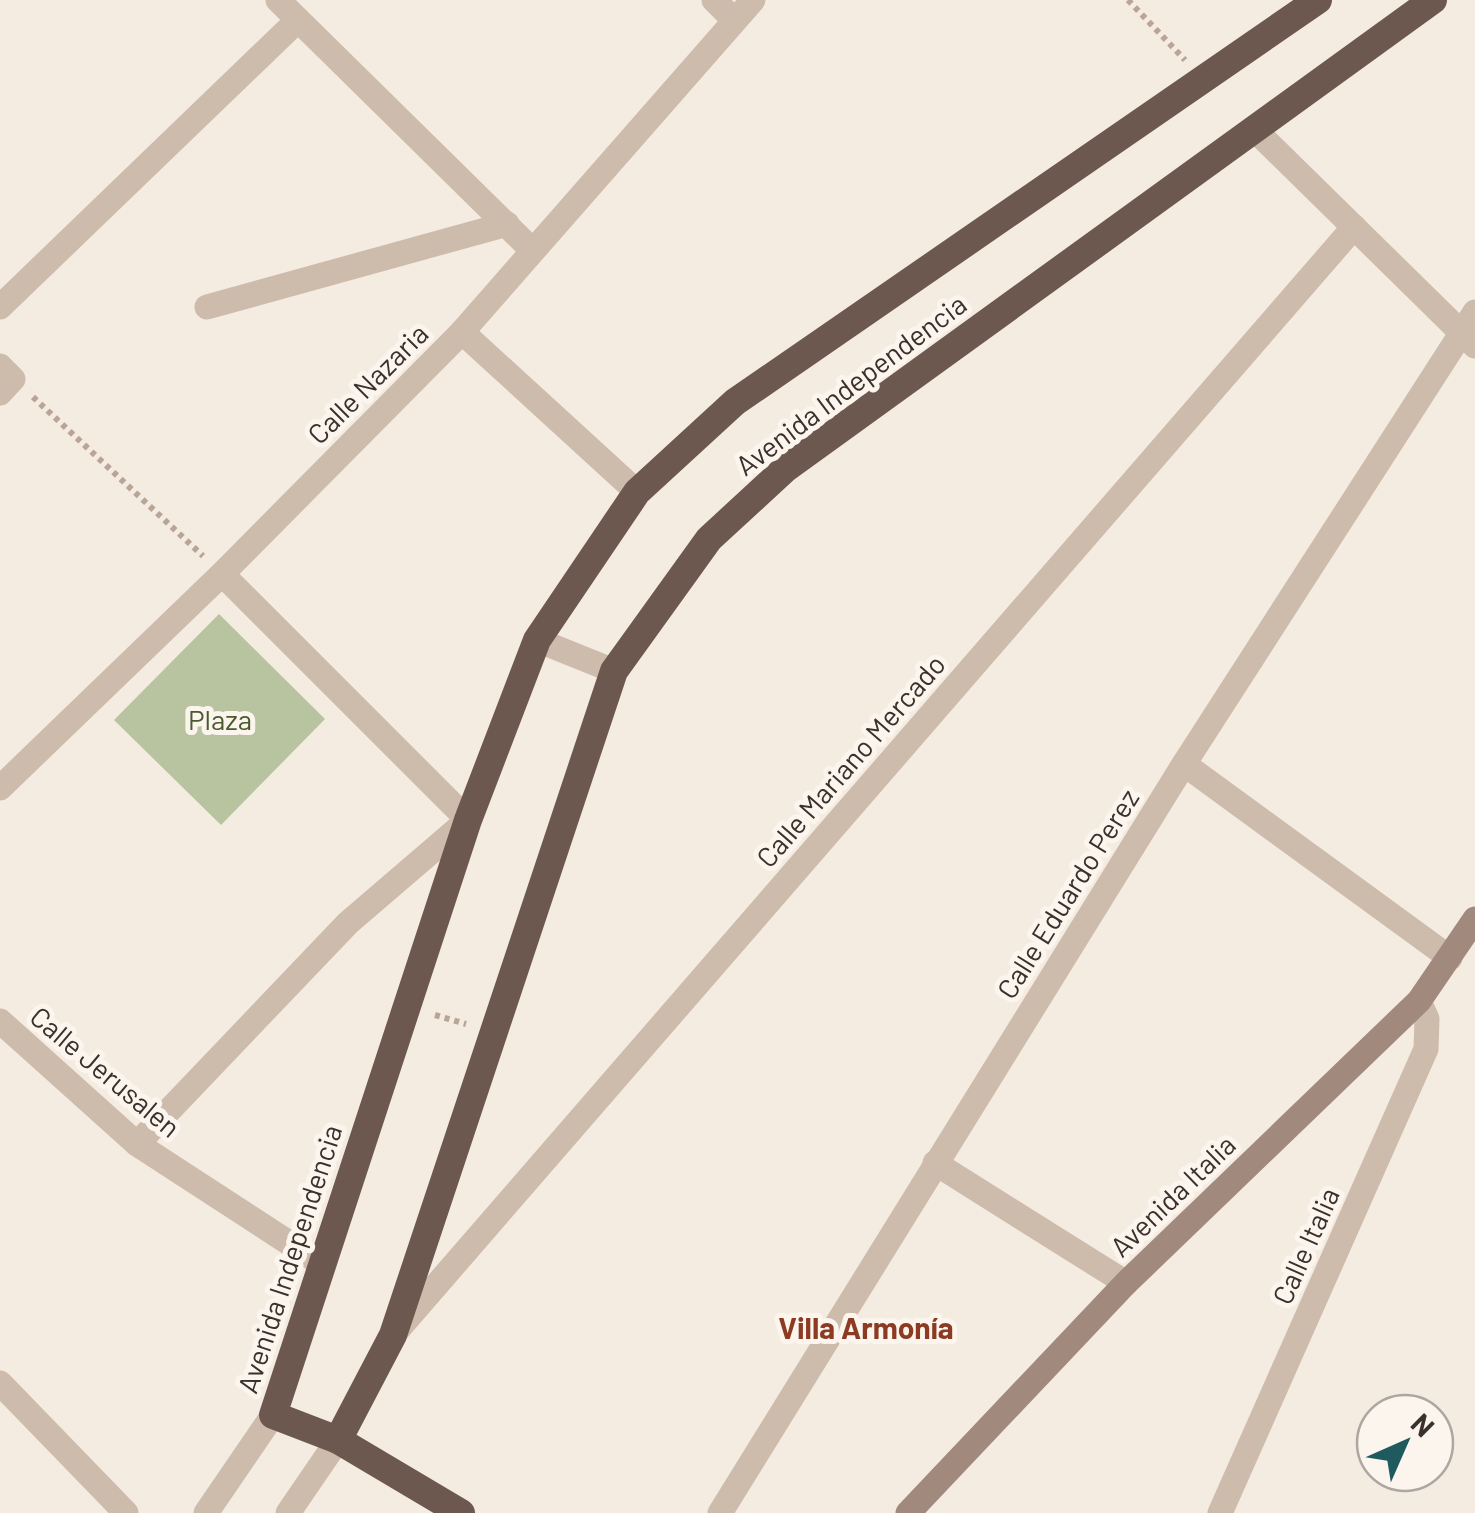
<svg xmlns="http://www.w3.org/2000/svg" width="1475" height="1513" font-family="Barlow,sans-serif">
<style>
.green{fill:#b8c4a0}
.lines{fill:none;stroke-linecap:round;stroke-linejoin:round}
.path{stroke:#b9a596;stroke-width:6;stroke-dasharray:5 5;stroke-linecap:butt}
.minor{stroke:#cdbbac;stroke-width:25}
.secondary{stroke:#a18a7d;stroke-width:25}
.trunk{stroke:#6c584f;stroke-width:28}
.labels{text-anchor:middle;stroke-width:10;stroke-linejoin:round;paint-order:stroke}
.street-label{font-size:28px;fill:#3b302b;stroke:#fbf5ee}
.park-label{font-size:28px;fill:#4a5a2e;stroke:#fbf5ee}
.neighbourhood-label{font-size:30px;font-weight:bold;fill:#8c3b22;stroke:#fbf5ee}
</style>
<rect width="100%" height="100%" fill="#f4ebe1"/>
<path class="green" d="M219,614L325,719L221,825L114,720Z"/>
<g class="lines">
<g class="path">
<path d="M1128,0L1185,60"/>
<path d="M33,397L203,556"/>
<path d="M435,1015L466,1024"/>
</g>
<g class="minor">
<path d="M278,0L532,250"/>
<path d="M714,0L734,20"/>
<path d="M1254,129L1475,346"/>
<path d="M0,307L298,20"/>
<path d="M207,307L507,224"/>
<path d="M462,332L637,492"/>
<path d="M0,366L13,379L0,393"/>
<path d="M537,640L614,671"/>
<path d="M1184,764L1450,958"/>
<path d="M0,788L222,574L462,332L753,0"/>
<path d="M0,1021L137,1144L323,1265"/>
<path d="M137,1144L348,923L468,820L222,574"/>
<path d="M935,1163L1126,1283"/>
<path d="M394,1334L1354,227"/>
<path d="M0,1383L126,1513"/>
<path d="M206,1513L273,1415"/>
<path d="M288,1513L338,1440"/>
<path d="M720,1513L1184,764L1475,312"/>
<path d="M1220,1513L1426,1049L1427,1019L1419,1001"/>
</g>
<path class="secondary" d="M908,1513L1126,1283L1419,1001L1475,919"/>
<g class="trunk">
<path d="M338,1440L393,1335L614,671L709,539L785,469L1433,0"/>
<path d="M461,1513L338,1440L273,1415L468,820L537,640L637,492L735,402L1318,0"/>
</g>
</g>
<g class="labels">
<g class="street-label">
<text transform="translate(368 384) rotate(-45)" y="10">Calle Nazaria</text>
<text transform="translate(851 385) rotate(-37)" y="10">Avenida Independencia</text>
<text transform="translate(851 761) rotate(-49)" y="10">Calle Mariano Mercado</text>
<text transform="translate(1068 894) rotate(-58)" y="10">Calle Eduardo Perez</text>
<text transform="translate(105 1072) rotate(40)" y="10">Calle Jerusalen</text>
<text transform="translate(1173 1196) rotate(-44)" y="10">Avenida Italia</text>
<text transform="translate(1306 1246) rotate(-66)" y="10">Calle Italia</text>
<text transform="translate(290 1259) rotate(-72)" y="10">Avenida Independencia</text>
</g>
<g class="park-label">
<text x="220" y="730">Plaza</text>
</g>
<g class="neighbourhood-label">
<text x="866" y="1339">Villa Armonía</text>
</g>
</g>
<g transform="translate(1405 1443) rotate(45)"><circle r="48" fill="#fbf5ee" stroke="#aea6a0" stroke-width="2.5"/>
<path d="M0-8L18 38L0 25L-18 38Z" fill="#1f5a5e"/>
<text y="-15" font-size="28" font-weight="bold" text-anchor="middle" fill="#3b302b">N</text>
</g>
</svg>
